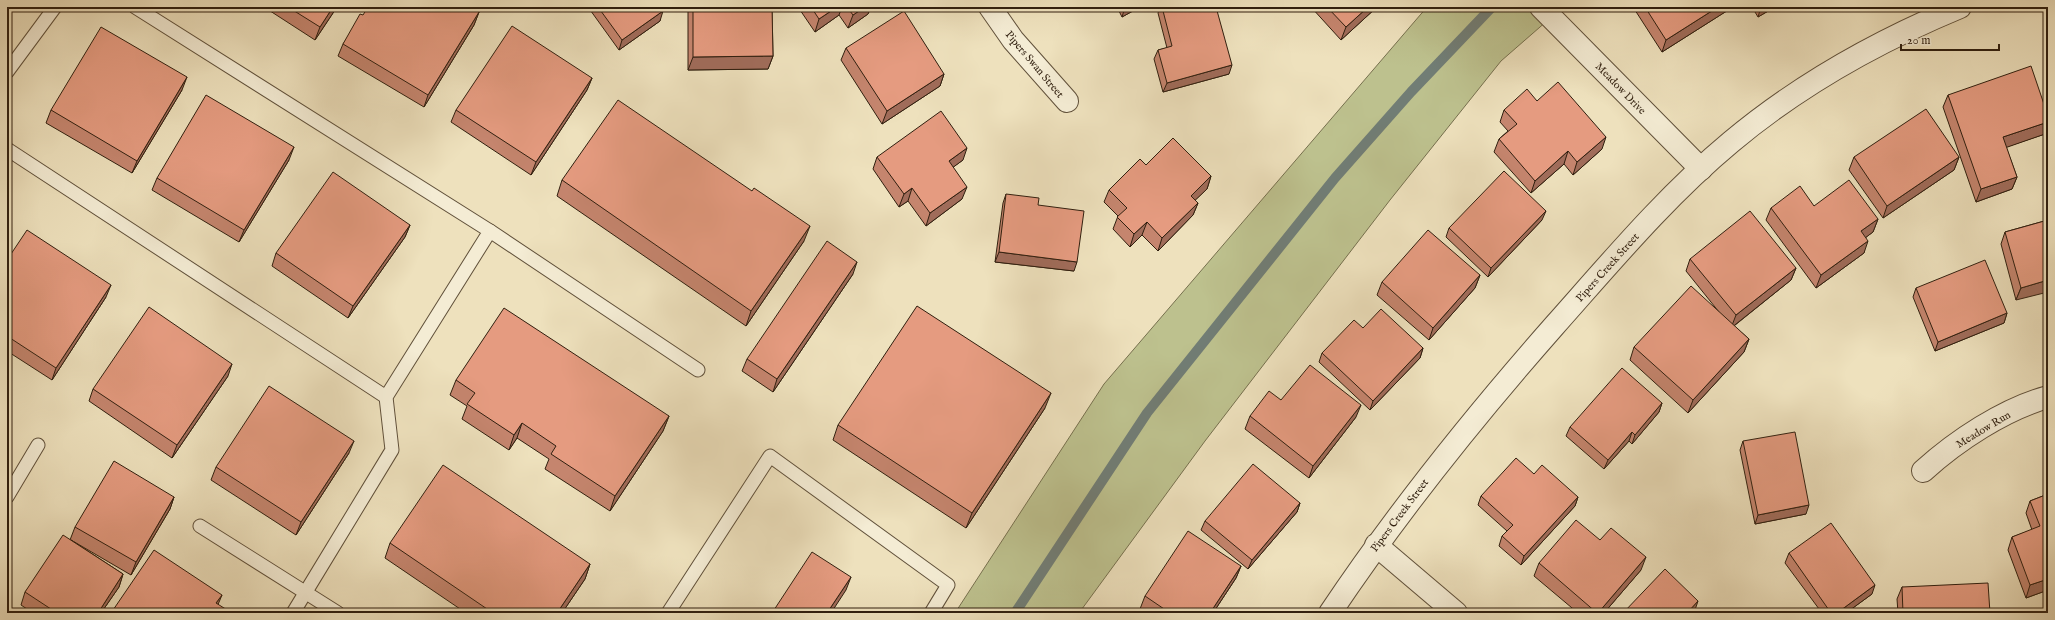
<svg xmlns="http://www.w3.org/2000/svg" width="2055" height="620" font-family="'IM FELL English',serif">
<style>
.green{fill:#bdc18e;stroke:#76704e}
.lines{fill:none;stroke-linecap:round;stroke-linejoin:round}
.stream{stroke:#717d75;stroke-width:10}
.service-casing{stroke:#60503a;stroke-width:15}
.minor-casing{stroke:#60503a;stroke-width:24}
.service{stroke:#f4ecd4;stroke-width:13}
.minor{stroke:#f4ecd4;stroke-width:22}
.wall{fill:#c5856e;stroke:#301f0f}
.shaded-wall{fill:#a06c5a;stroke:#301f0f}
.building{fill:#e59b80;stroke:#301f0f}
.labels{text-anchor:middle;stroke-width:3;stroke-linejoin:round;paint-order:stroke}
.street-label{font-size:11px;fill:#301f0f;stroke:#f4ecd4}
</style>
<rect width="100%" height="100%" fill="#eee1bd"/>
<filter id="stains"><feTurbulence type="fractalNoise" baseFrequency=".005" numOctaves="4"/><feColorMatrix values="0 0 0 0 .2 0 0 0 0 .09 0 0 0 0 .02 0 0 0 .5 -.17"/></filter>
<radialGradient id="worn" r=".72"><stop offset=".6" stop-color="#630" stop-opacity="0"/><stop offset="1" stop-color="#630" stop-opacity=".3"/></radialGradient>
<path class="green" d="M1427,7H1563L1501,61L1390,200L1205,441L1079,613H955L1104,384Z"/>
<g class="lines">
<path class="stream" d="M1015,613L1147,413L1335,178L1411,92L1491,8"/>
<defs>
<g id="service">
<path d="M135,7L490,231L386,397L392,450L293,613"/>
<path d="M7,72L55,7"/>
<path d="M7,149L386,397"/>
<path d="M490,231L698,370"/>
<path d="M7,497L38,445"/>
<path d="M200,526L338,613"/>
<path d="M668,613L770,456L948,585L931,613"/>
</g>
<g id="minor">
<path d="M990,7L1013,40L1067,101"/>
<path d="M1541,7L1701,169"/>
<path d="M1923,471C1956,441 2004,409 2048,397"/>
<path d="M1376,545L1456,613"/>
<path d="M1330,613C1399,510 1473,418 1555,325C1611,262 1666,196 1731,142C1799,85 1878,41 1960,7"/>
</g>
</defs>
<use href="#service" class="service-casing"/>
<use href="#minor" class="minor-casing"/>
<use href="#service" class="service"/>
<use href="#minor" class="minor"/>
</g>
<g class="wall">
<path d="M264,7H337L315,40Z"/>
<path d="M588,7H660V21L619,50Z"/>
<path d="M688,7H772L773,56L768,69L688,70Z"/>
<path d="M798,7H871L868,14L848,28L839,15L815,32Z"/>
<path d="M1117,7H1140L1122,17Z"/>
<path d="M1160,7H1162L1229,74L1163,92L1154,59L1158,50L1167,48L1158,13Z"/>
<path d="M1311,7H1377L1341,40Z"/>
<path d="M1633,7H1733L1662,52Z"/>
<path d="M1752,7H1775L1758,17Z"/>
<path d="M479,12L474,25L424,107L338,56L343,44L363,15Z"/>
<path d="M846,48L944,74L940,86L882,124L841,60Z"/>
<path d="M592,78L587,90L531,175L451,122L456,110Z"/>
<path d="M182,90L132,173L46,123L51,110Z"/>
<path d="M1948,95L2045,134L2006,147L2017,177L2012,189L1976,202L1943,107Z"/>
<path d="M1537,101L1602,149L1573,175L1564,164L1531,193L1494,152L1499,139L1508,131L1500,122L1504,110Z"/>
<path d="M877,157L963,160L953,167L962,199L926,226L908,201L899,207L873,169Z"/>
<path d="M1854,157H1959L1954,170L1883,218L1849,170Z"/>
<path d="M289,160L239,242L152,190L157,178Z"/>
<path d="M1146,165L1211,176L1207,189L1195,200L1198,203L1193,215L1158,251L1142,235L1130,247L1113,229L1118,216L1104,202L1109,190Z"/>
<path d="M562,180L804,241L746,326L557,196Z"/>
<path d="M1006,194L1074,271L995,262L1003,203Z"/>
<path d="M1814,206L1878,219L1873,232L1866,237L1864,253L1816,288L1766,220L1771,208Z"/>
<path d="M1542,220L1488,277L1446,237L1449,228Z"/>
<path d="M2048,220L2016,300L2001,244L2005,232Z"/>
<path d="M410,225L405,237L348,318L272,266L276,253Z"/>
<path d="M1690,259L1796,268L1791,280L1734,326L1749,339L1744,352L1688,413L1630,360L1634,347L1719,312L1686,271Z"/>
<path d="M7,260L106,297L52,380L7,351Z"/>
<path d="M853,274L773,392L742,371L747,359Z"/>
<path d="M1480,275L1475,288L1429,340L1377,295L1382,282Z"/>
<path d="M1916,288L2007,313L2004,323L1935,351L1913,297Z"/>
<path d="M1363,328L1423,348L1420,358L1370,410L1319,362L1322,353Z"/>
<path d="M228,376L172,458L89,401L93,389Z"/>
<path d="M456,380L669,416L663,431L610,511L545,469L549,459L517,438L509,450L462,419L467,406L450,395Z"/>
<path d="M1281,400L1356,417L1309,478L1245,429L1250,416Z"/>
<path d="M1662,403L1659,412L1632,444L1629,441L1604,469L1566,436L1570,427Z"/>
<path d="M1045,408L966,528L833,440L838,425Z"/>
<path d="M1743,441L1806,514L1755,524L1740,450Z"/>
<path d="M349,453L296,535L211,480L216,467Z"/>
<path d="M1534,474L1578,497L1575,506L1521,565L1499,546L1502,536L1507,531L1478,505L1481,496Z"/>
<path d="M2048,494V590L2026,598L2008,550L2012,537L2032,530L2026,513L2030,501Z"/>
<path d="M174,497L170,509L131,575L71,540L123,574L119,587L101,613H33L21,605L25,592L70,540L75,527Z"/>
<path d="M1300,503L1297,512L1248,569L1201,530L1205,521Z"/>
<path d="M1600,540L1641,570L1604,613H1578L1534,576L1539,563Z"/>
<path d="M390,543L590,564L585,579L562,613H466L385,558Z"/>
<path d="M1789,553L1872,594L1846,613H1822L1785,563Z"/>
<path d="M1241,566L1236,578L1213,613H1147L1140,609L1145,596Z"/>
<path d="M1902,587L1990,613H1898L1897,599Z"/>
</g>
<g class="shaded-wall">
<path d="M333,7H337L315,40L320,27Z"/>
<path d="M837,7H842L839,15L815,32L819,19Z"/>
<path d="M865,7H871L868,14L848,28L853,15Z"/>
<path d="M1125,7H1140L1122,17Z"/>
<path d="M1368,7H1377L1341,40L1346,27Z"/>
<path d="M1718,7H1733L1662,52L1666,40Z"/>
<path d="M1761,7H1775L1758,17Z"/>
<path d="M663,11L660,21L619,50L622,40Z"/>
<path d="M479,12L474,25L424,107L428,95Z"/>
<path d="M773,56L768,69L688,70L693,57Z"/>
<path d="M1232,65L1229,74L1163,92L1167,83Z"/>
<path d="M944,74L940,86L882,124L887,111Z"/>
<path d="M187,77L182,90L132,173L137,161Z"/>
<path d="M592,78L587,90L531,175L536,162Z"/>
<path d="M2048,122V125L2045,134L1999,150L2003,137Z"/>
<path d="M1606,137L1602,149L1573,175L1577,162Z"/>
<path d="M294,147L289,160L239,242L244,230Z"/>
<path d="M967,148L963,160L944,174L949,161Z"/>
<path d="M1568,151L1564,164L1531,193L1535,181Z"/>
<path d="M1959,157L1954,170L1883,218L1887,206Z"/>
<path d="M1211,176L1207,189L1186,209L1191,196Z"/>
<path d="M2017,177L2012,189L1976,202L1981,189Z"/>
<path d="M967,187L962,199L926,226L930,213Z"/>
<path d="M912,188L908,201L899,207L904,194Z"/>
<path d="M1198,203L1193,215L1158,251L1162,238Z"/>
<path d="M1546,211L1542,220L1488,277L1491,268Z"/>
<path d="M1878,219L1873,232L1857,244L1861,231Z"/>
<path d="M1147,222L1142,235L1130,247L1134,234Z"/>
<path d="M410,225L405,237L348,318L353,306Z"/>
<path d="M810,226L804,241L746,326L751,311Z"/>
<path d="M1868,241L1864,253L1816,288L1821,275Z"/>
<path d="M999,252L1077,262L1074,271L995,262Z"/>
<path d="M857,262L853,274L773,392L777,379Z"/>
<path d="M1796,268L1791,280L1731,328L1736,315Z"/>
<path d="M1480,275L1475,288L1429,340L1433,328Z"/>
<path d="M2048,280V292L2016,300L2021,288Z"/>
<path d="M111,285L106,297L52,380L56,368Z"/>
<path d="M2007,313L2004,323L1935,351L1938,342Z"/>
<path d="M1749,339L1744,352L1688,413L1693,400Z"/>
<path d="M1423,348L1420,358L1370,410L1373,401Z"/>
<path d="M232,364L228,376L172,458L177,445Z"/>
<path d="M1051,393L1045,408L966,528L972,513Z"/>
<path d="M1662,403L1659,412L1632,444L1635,435Z"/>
<path d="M1361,405L1356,417L1309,478L1313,466Z"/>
<path d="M669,416L663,431L610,511L615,496Z"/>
<path d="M522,423L517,438L509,450L514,435Z"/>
<path d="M1632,432L1629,441L1604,469L1608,460Z"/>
<path d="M354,441L349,453L296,535L301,522Z"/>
<path d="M174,497L170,509L131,575L136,562Z"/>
<path d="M1578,497L1575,506L1521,565L1524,556Z"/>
<path d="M1300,503L1297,512L1248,569L1252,560Z"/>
<path d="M1809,505L1806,514L1755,524L1758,515Z"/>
<path d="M1646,557L1641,570L1604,613H1598Z"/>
<path d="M590,564L585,579L562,613H557Z"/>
<path d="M1241,566L1236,578L1213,613H1210Z"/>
<path d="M123,574L119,587L101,613H98Z"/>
<path d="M851,577L846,590L831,613H827Z"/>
<path d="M2048,579V590L2026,598L2030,585Z"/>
<path d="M1875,585L1872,594L1846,613H1837Z"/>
<path d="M222,595L217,607L216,603Z"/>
<path d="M1698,601L1694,613H1687Z"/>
</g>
<g class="building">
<path d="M288,7H333L320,27Z"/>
<path d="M368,7H470L479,12L428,95L343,44L360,14L363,15Z"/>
<path d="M598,7H660L663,11L622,40Z"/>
<path d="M693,7H772L773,56L693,57Z"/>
<path d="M811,7H837L819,19Z"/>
<path d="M847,7H865L853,15Z"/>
<path d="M1162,7H1216L1232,65L1167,83L1158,50L1172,46Z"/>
<path d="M1327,7H1368L1346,27Z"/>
<path d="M1645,7H1718L1666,40Z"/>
<path d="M904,11L944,74L887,111L846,48Z"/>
<path d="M512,26L592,78L536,162L456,110Z"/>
<path d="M101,27L187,77L137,161L51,110Z"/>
<path d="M2031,66L2048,116V122L2003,137L2017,177L1981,189L1948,95Z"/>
<path d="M1558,82L1606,137L1577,162L1568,151L1535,181L1499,139L1517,124L1504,110L1527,89L1537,101Z"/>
<path d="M206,95L294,147L244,230L157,178Z"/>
<path d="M618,100L752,191L754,188L810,226L751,311L562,180Z"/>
<path d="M1926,109L1959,157L1887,206L1854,157Z"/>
<path d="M941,111L967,148L949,161L967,187L930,213L912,188L904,194L877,157Z"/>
<path d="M1173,138L1211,176L1191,196L1198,203L1162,238L1147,222L1134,234L1117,217L1127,208L1109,190L1140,159L1146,165Z"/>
<path d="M1504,171L1546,211L1491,268L1449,228Z"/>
<path d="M333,172L410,225L353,306L276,253Z"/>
<path d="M1849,180L1878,219L1861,231L1868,241L1821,275L1771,208L1800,186L1814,206Z"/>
<path d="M1006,194L1039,198L1038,205L1084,211L1077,262L999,252Z"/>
<path d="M1750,211L1796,268L1736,315L1690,259Z"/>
<path d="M2048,220V280L2021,288L2005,232Z"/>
<path d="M27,230L111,285L56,368L7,336V260Z"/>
<path d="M1428,230L1480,275L1433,328L1382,282Z"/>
<path d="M827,241L857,262L777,379L747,359Z"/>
<path d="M1985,260L2007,313L1938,342L1916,288Z"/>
<path d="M1691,286L1749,339L1693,400L1634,347Z"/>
<path d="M917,306L1051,393L972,513L838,425Z"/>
<path d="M149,307L232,364L177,445L93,389Z"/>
<path d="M504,308L669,416L615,496L551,454L556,446L522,423L514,435L467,404L475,393L456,380Z"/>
<path d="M1381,309L1423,348L1373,401L1322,353L1354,320L1363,328Z"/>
<path d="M1310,365L1361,405L1313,466L1250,416L1269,391L1281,400Z"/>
<path d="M1622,368L1662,403L1635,435L1632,432L1608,460L1570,427Z"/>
<path d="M269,386L354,441L301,522L216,467Z"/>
<path d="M1795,432L1809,505L1758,515L1743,441Z"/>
<path d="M1516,458L1534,474L1542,465L1578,497L1524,556L1502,536L1513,525L1481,496Z"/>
<path d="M114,461L174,497L136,562L75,527Z"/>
<path d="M1253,464L1300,503L1252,560L1205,521Z"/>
<path d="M443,465L590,564L557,613H493L390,543Z"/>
<path d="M2048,494V579L2030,585L2012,537L2040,526L2030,501Z"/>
<path d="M1576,520L1600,540L1611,528L1646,557L1598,613H1597L1539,563Z"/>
<path d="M1831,523L1875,585L1837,613H1831L1789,553Z"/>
<path d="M1188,531L1241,566L1210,613H1170L1145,596Z"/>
<path d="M63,535L123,574L98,613H57L25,592Z"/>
<path d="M154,550L222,595L216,603L232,613H111Z"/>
<path d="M812,552L851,577L827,613H772Z"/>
<path d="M1665,569L1698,601L1687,613H1623Z"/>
<path d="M1988,583L1990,613H1903L1902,587Z"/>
</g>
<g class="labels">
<g class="street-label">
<text transform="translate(1035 64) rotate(50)" y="4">Pipers Swan Street</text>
<text transform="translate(1621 88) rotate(46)" y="4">Meadow Drive</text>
<text transform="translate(1607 267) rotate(-48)" y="4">Pipers Creek Street</text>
<text transform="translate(1983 429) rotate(-31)" y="4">Meadow Run</text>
<text transform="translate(1399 515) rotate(-53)" y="4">Pipers Creek Street</text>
</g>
</g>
<rect width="2055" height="620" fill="none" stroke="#eee1bd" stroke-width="24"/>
<rect x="8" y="8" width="2039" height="604" fill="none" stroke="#301f0f" stroke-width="2"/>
<rect x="12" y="12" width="2031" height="596" fill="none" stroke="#301f0f"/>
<path d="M1901 44v6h98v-6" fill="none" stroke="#301f0f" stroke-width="2"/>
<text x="1907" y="44" font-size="12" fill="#301f0f" stroke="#f4ecd4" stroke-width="3" paint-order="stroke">20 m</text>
<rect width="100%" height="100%" filter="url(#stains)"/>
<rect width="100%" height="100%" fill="url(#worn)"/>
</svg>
